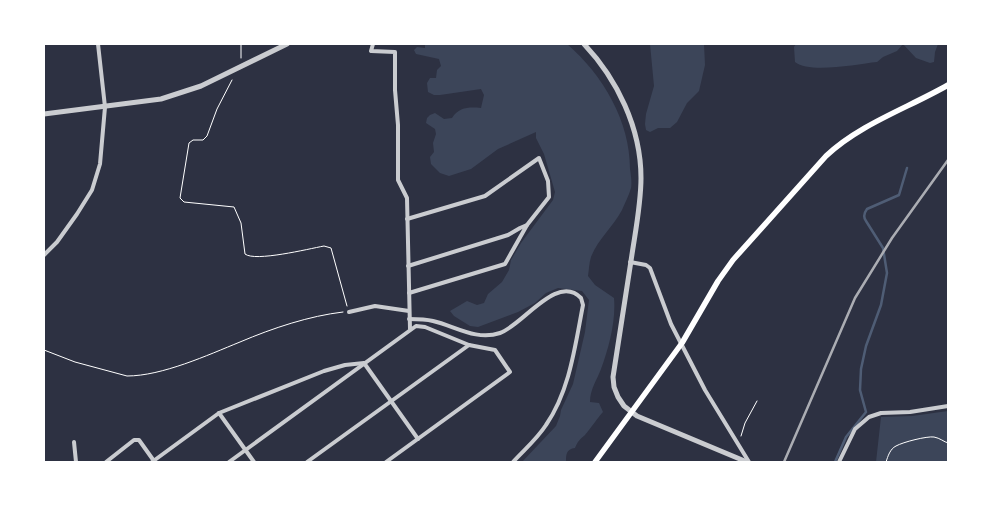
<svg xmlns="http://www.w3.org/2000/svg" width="992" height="506" font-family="Signika,sans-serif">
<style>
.green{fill:#3c4559}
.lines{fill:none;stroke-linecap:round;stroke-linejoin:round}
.stream{stroke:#4f5d75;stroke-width:2.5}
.path{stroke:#fff;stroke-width:1}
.minor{stroke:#caccd0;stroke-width:4}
.tertiary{stroke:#caccd0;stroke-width:5}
.secondary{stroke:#fff;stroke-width:5.5}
.rail{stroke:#abadb3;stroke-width:2.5}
</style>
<rect width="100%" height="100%" fill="#2d3142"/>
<g class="green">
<path d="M425,44H567C603,75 630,121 630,169C631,175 632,183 631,188C629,195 625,203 622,210C613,227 598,239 591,257C589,263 589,270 588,276L595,285L614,298C616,321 609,347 601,369C597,380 590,389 590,402L599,403L603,412C600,415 587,433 585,435C580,439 578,441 575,448C566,449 566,455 566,462H522L556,426L560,416L561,410L573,384L585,332L589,300L582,291L558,288L546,293L535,303L518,312L478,327L470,326L454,316L450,311L467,301L477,305L484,303L488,294L502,282L509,270L511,260L521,243L553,200L555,192L544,154L536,138V132L498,149L471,169L449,176L440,173L431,164L430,157L434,152L433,143L436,134L435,129L426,123L427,118L430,115L435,113L444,119L452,118C459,107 469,107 481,108L484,95L481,89L440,95H434L428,92L427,83L430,78H436L437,70L441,66L439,59L416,54L414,50L417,47L425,48Z"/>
<path d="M650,44H704L705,65L699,91L687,103L677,122L670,128H658L650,132L646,130L645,124L646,114L654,86Z"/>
<path d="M796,44L804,45L806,44H903L897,51L883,57L877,62C857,64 810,74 795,62L794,47Z"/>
<path d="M903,44H938L935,52L934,62L930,63L916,58Z"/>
<path d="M948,411V462H876L881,417L912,416Z"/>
</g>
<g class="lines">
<path class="stream" d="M835,462L846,437L866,412L860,390L861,369L866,346L881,305L887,273L883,248L866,221C863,217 864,213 867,209L899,195L907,168"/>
<g class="path">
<path d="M241,58V44"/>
<path d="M232,80L217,109L207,136L203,140H193L189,143L180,198L184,202L234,207L241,223L245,254C255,262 308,249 324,246L331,248L347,306"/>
<path d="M44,350L75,362L127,376C162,376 208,355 240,342C273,328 309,316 343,312"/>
<path d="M741,436L745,423L757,401"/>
<path d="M886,462C888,456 890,449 896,446C903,442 927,436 934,437C940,438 944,442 948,443"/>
</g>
<g class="minor">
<path d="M373,44L371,51L395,52V90L398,125V180L407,198L410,329"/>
<path d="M407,219L485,196L539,158L548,181L549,197L527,225L520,228L508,235L408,266"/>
<path d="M44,255L57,242L77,214L92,190L100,164L105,107L98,44"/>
<path d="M630,262L646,265L650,268L671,324L705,390L749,462"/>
<path d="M409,293L505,264L527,225"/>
<path d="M349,312L375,306L409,311"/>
<path d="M409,319C417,319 425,319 433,321C455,326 476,341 500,333C523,325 557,273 581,298L583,305C575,346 570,390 546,425C537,439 524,450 513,462"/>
<path d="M219,413L254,462"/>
<path d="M74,442L76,462"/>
<path d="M106,462L134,440H139L154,461"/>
<path d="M152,462L219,413L324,371L345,365L364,363L418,439"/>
<path d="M229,462L416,326L425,327L469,345L495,350L510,372L386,462"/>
<path d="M307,462L469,345"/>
<path d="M839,462L855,429L869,417L881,413L910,412L948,406"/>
</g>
<g class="tertiary">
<path d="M584,44C617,79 641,128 641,178C641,205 635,233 631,261C625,300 619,338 613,377L614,387L618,397L624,406L637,416L747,462"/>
<path d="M44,114L161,99L201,86L287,44"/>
</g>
<path class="secondary" d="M595,462L682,343L718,281L733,260L826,156C860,124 908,108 948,85"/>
<path class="rail" d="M784,462L855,298L892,238L948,160"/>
</g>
<rect width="992" height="506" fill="none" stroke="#ffffff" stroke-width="90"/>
</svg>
